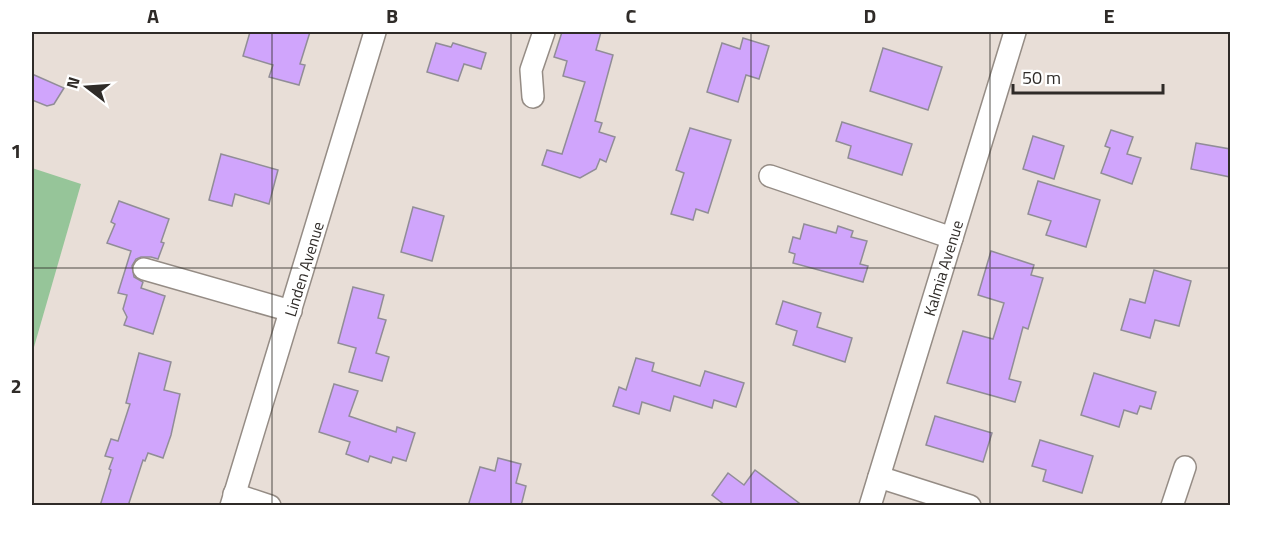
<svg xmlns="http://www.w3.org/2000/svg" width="1262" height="537" font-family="'Titillium Web',sans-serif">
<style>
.green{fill:#96c599}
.building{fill:#d0a5fc;stroke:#918d97;stroke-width:1.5}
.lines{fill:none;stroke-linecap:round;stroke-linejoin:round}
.minor-casing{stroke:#958c85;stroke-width:24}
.minor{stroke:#fff;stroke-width:21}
.grid{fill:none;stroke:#2f2b28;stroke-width:1.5;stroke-opacity:0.55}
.labels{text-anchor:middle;stroke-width:6;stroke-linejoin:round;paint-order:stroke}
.street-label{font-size:16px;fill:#2f2b28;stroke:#fff}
.neatline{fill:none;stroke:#2f2b28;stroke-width:2}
.grid-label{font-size:20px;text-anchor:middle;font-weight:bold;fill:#2f2b28}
</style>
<rect width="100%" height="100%" fill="#e8ded7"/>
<path class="green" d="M32,168L81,184L32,354Z"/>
<g class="building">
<path d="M250,32H310L300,64L305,65L299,85L269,77L273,65L243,56Z"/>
<path d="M562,32H601L596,50L613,55L595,121L602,123L599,132L615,137L606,162L600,159L596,169L580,178L542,165L547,150L562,154L585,82L563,76L567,61L554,57Z"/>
<path d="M743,38L769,46L759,79L746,75L738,102L707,92L722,43L740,49Z"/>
<path d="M436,43L451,47L453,43L486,53L481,69L464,64L458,81L427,72Z"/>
<path d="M883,48L942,67L928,110L870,91Z"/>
<path d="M32,74L64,88L54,104L47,106L32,100Z"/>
<path d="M842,122L912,144L902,175L848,158L851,146L836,141Z"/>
<path d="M690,128L731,140L708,213L696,209L693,220L671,214L684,173L676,170Z"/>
<path d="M1111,130L1133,137L1127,154L1141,158L1132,184L1101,173L1110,148L1105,146Z"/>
<path d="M1033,136L1064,146L1054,179L1023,169Z"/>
<path d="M1196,143L1230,149V177L1191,169Z"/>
<path d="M221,154L278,170L269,204L235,194L232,206L209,200Z"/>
<path d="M1038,181L1100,200L1086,247L1046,235L1051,221L1028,214Z"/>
<path d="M119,201L169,219L161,242L164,243L158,259L151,257H141L136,259L132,266L134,277L143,282L141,288L165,296L153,334L124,325L127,317L123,309L127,295L118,293L131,251L107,243L115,224L111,222Z"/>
<path d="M413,207L444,216L432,261L401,252Z"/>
<path d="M804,224L836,233L838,226L853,231L851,237L867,241L860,264L868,266L863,282L793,263L795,254L789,252L793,237L800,239Z"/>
<path d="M991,251L1034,265L1031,275L1043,278L1028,329L1023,327L1009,379L1021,382L1015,402L947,383L963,331L993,339L1004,303L978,295Z"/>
<path d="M1154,270L1191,281L1179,326L1155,320L1150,338L1121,330L1130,299L1145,303Z"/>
<path d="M353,287L384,295L378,318L386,320L376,353L389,357L382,381L349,372L356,348L338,343Z"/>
<path d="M783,301L821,313L817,327L852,338L845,362L793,345L797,331L776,324Z"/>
<path d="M139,353L171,362L164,390L180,394L171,435L163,458L148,453L145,461L143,460L128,506H100L111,470L109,469L113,458L105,456L111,439L118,441L130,404L126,403Z"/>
<path d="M636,358L654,363L652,371L700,386L705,371L744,383L736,407L714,400L712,408L674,396L670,411L642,402L639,414L613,406L619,387L626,390Z"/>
<path d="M1094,373L1156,392L1151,409L1140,406L1137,414L1124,410L1119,427L1081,415Z"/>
<path d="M334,384L358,391L349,416L396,432L397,427L415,433L406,461L393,457L391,463L370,456L368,462L346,454L350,442L319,432Z"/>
<path d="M935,416L992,433L983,462L926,445Z"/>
<path d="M1040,440L1093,456L1082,493L1043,481L1046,470L1032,466Z"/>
<path d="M498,458L521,464L516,483L526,486L521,506H468L480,467L495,471Z"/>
<path d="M755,470L803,506H726L712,495L728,473L744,485Z"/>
</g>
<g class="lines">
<defs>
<g id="minor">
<path d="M533,97L531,70L544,32"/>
<path d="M770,176L952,238"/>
<path d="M144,269L291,311"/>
<path d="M879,477L970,506"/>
<path d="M234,494L270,506"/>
<path d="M231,506L375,32"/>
<path d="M870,506L1015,32"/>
<path d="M1172,506L1185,467"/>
</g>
</defs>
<use href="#minor" class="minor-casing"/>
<use href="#minor" class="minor"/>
</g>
<path class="grid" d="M272,32V506M511,32V506M751,32V506M990,32V506M32,268H1230"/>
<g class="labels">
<g class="street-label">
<text transform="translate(943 268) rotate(-73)" y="6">Kalmia Avenue</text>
<text transform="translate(304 269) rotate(-73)" y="6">Linden Avenue</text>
</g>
</g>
<rect width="1262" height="537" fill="none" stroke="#ffffff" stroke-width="66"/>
<g transform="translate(87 87) rotate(287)" stroke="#ffffff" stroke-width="4.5" paint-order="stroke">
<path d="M0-4.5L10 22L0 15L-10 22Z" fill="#2f2b28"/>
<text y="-9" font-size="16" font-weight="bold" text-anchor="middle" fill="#2f2b28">N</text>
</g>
<path d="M1013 84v9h150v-9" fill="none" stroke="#2f2b28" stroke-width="3"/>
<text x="1022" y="84" font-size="18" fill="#2f2b28" stroke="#ffffff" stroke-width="4.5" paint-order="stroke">50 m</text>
<rect x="33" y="33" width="1196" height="471" class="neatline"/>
<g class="grid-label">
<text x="153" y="23">A</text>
<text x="392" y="23">B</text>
<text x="631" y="23">C</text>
<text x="870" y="23">D</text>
<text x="1109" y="23">E</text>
<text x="16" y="158">1</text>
<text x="16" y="393">2</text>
</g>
</svg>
